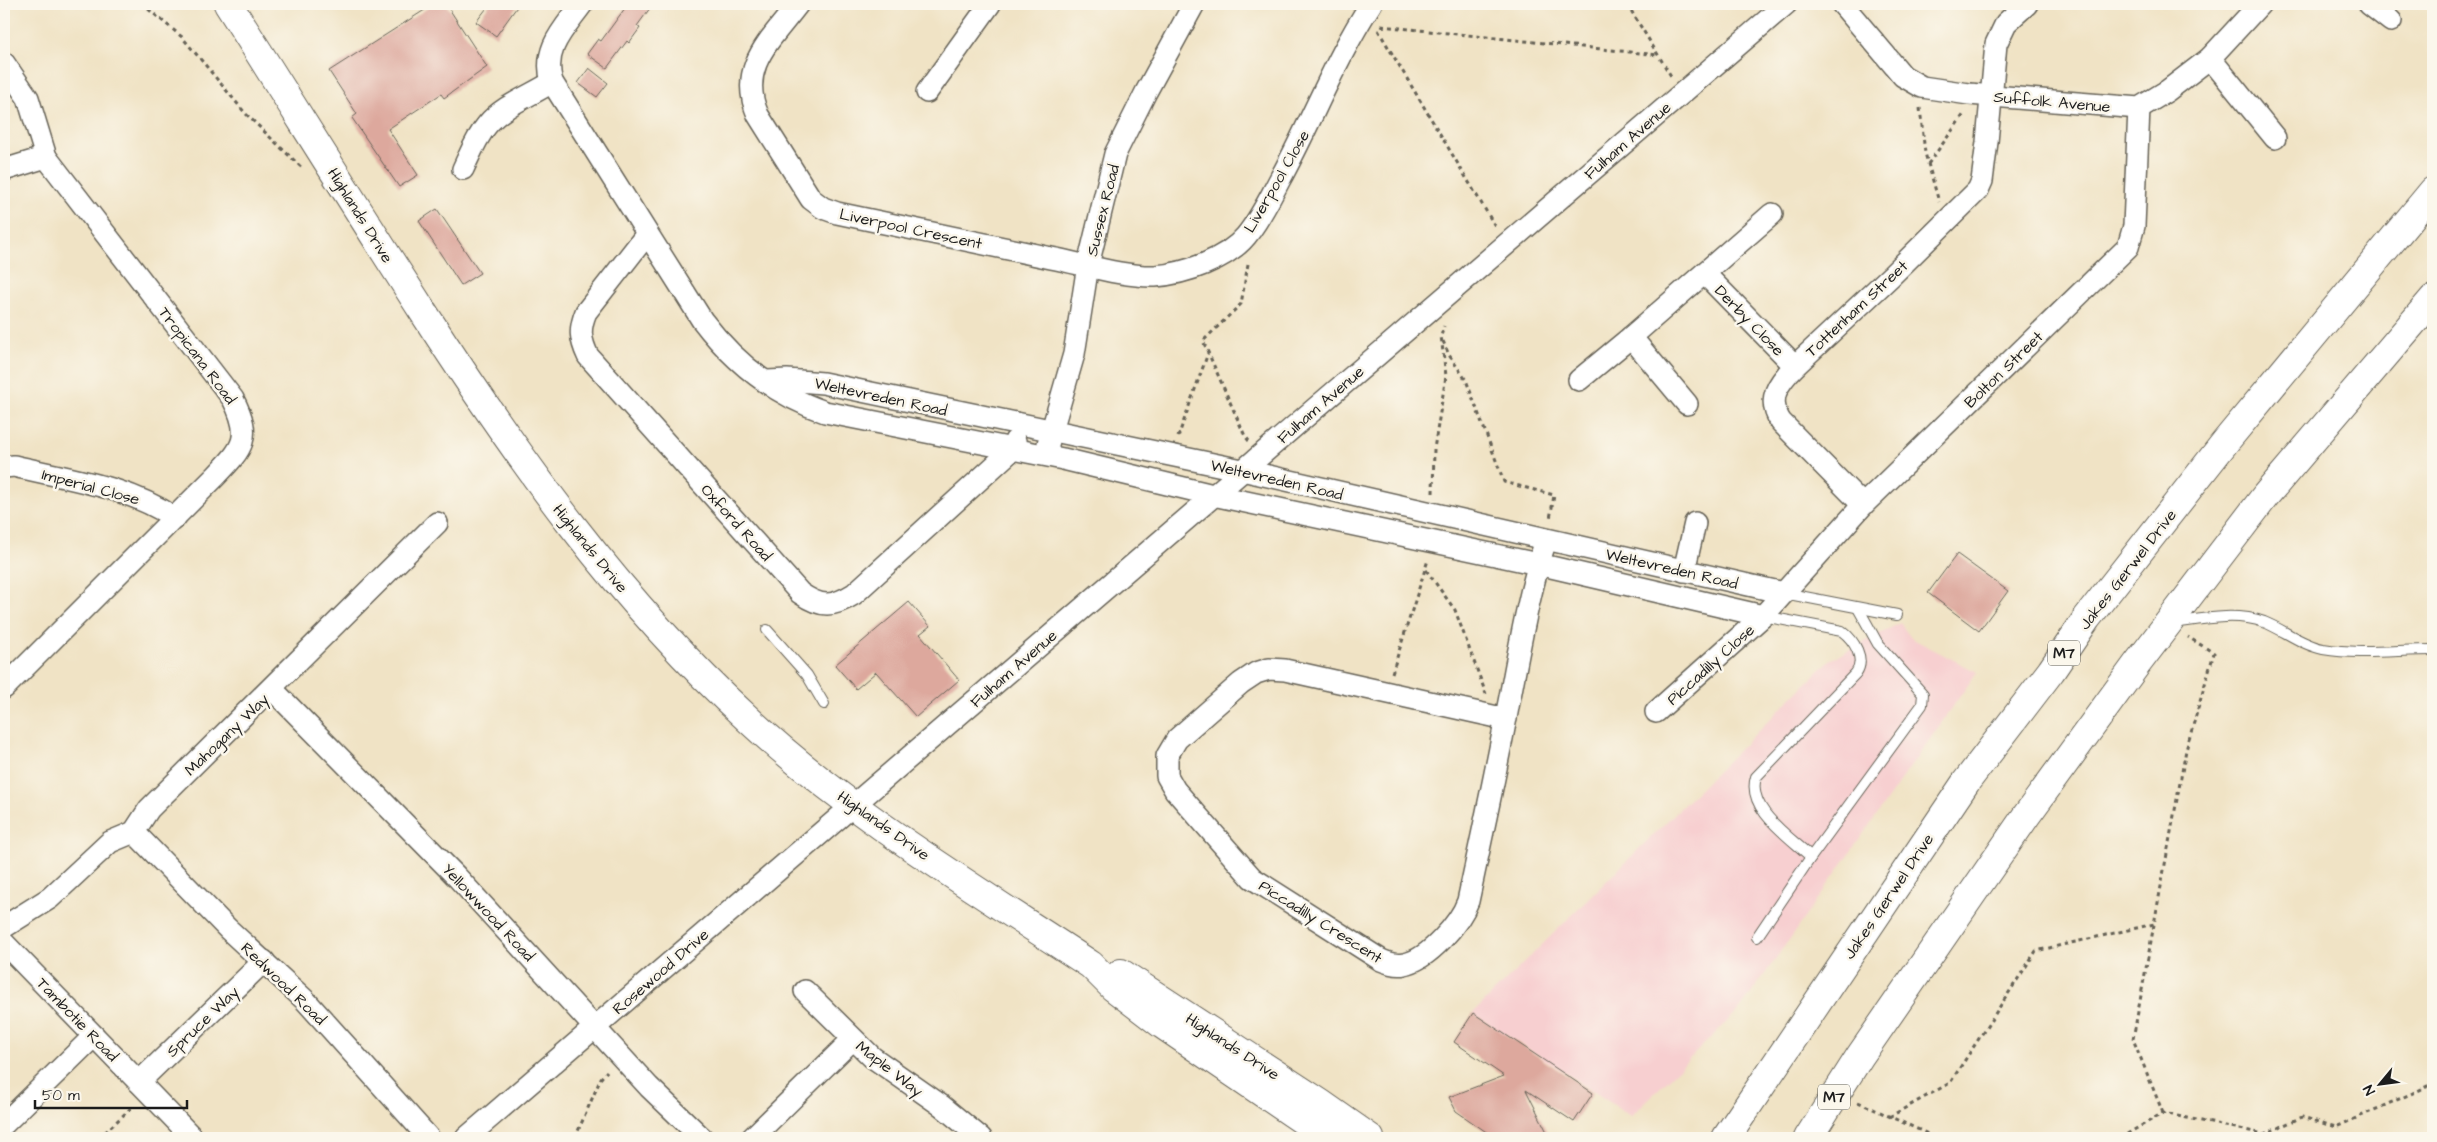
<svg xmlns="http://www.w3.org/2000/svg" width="2437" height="1142" font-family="'Architects Daughter',sans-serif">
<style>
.built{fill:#f7cfd0}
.building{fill:#dda89d}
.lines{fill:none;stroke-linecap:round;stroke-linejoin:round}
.lane-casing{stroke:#666257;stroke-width:12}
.street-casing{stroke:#666257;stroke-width:24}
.secondary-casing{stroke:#666257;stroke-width:30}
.primary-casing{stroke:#666257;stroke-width:30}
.path{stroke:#666257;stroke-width:3;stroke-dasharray:4 4;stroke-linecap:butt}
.lane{stroke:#fff;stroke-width:10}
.street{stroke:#fff;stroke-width:21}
.secondary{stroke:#fff;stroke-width:28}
.primary{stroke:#fff;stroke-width:28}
.labels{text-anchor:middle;stroke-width:5;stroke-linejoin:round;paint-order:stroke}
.shield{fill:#fbf7ec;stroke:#5f5e5a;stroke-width:1}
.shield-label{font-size:15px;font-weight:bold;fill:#1c1c1c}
.street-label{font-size:16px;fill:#1c1c1c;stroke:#fbf7ec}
</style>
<rect width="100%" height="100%" fill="#fbf7ec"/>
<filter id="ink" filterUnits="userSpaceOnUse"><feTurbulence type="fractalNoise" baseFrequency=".02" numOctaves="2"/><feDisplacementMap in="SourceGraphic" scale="10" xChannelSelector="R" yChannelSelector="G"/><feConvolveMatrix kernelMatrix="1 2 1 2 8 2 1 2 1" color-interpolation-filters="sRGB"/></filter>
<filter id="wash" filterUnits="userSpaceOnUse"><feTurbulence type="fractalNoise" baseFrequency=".0096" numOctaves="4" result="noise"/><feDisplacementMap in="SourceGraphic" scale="20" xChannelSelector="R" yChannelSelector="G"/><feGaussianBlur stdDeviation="1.12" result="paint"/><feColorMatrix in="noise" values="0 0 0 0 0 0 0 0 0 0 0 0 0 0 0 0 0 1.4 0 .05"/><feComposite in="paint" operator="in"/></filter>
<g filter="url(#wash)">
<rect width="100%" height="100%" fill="#f0e3c5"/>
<path class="built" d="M1900,623L1911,638L1977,672L1741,1008L1631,1116L1473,1013L1830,660Z"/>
<g id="blocks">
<g class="building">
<path d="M434,4H446L487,67L444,98L441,94L388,129L418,175L399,187L352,118L357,114L329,71Z"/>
<path d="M490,4H519L496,36L476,22Z"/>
<path d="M628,4H653L637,26L640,28L629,43L627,41L607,68L587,54L598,39L601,41Z"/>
<path d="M589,68L608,83L597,97L578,83Z"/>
<path d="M437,209L480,273L461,285L419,221Z"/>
<path d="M1957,554L2008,591L1979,631L1928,593Z"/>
<path d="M909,602L930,626L920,634L959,680L916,717L876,672L856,689L835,665Z"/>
<path d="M1473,1013L1593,1093L1574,1122L1526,1090L1550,1138H1495L1456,1111L1449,1097L1504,1076L1454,1042Z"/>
</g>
</g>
</g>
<g filter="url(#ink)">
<use href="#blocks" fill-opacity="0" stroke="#666257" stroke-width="1"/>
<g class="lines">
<defs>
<g id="lane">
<path d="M1784,593L1897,615"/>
<path d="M1763,616L1842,631C1854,640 1866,659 1856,673L1756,777C1746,809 1790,837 1811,857"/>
<path d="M2173,623C2203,619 2235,612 2264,622C2284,630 2302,645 2323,649C2359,655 2397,650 2433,650"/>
<path d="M767,630L807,675L824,704"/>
<path d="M1757,937L1811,857L1922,705L1923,694L1878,644L1858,608"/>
</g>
<g id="street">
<path d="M582,4C564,29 542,49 552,82L702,320C734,362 775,395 825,412L1063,459L1213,495L1538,564L1763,616"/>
<path d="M798,4C771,40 737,67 758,115L811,199L823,208L837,213C908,228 979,243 1051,258C1083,264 1123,277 1155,276C1185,274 1227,259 1246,236C1260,219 1269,200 1279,181C1311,123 1335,59 1371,4"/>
<path d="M1842,4L1903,76L1922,87L1969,94L2139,108L2167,91L2210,58L2260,4"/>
<path d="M2369,4L2391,21"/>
<path d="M2210,58L2275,138"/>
<path d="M4,63L28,98L46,157"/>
<path d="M927,92L990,4"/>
<path d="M463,169C470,154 476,138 487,125C502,106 532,95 552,82"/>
<path d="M4,170L46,157L233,399C253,438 243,448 215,477L4,688"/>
<path d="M647,234L586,312C579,329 580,339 588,356L800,593C821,608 833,607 854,594L1012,450L1015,441"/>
<path d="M1705,274L1795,366"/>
<path d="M1631,337L1687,404"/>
<path d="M1579,380L1631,337L1772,214"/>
<path d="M768,381L787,380L823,383L1242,470L1784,593"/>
<path d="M1048,444L1074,354L1088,265L1115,154L1146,92L1194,4"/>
<path d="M4,467L14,466C69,479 127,486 175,518"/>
<path d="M1863,505L1781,422C1766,399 1778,383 1795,366L1891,276L1978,190L1982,181L1987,142L1996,44L2006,23L2027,4"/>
<path d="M1684,571L1695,523"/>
<path d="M272,689L457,877L649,1087L702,1138"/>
<path d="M1656,712L1763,616L1863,505L2128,247L2134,226L2139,108"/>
<path d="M1506,719L1285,670L1269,669L1256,673L1241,683L1177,739L1167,756V776L1175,790L1252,878L1381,960C1388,963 1396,966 1404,964C1428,960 1460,923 1468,901C1482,836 1496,772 1508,707C1519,651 1528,594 1546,540"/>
<path d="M134,832L228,929L305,1000L429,1138"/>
<path d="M4,927L50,898L110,842L134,832L149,809L437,523"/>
<path d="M4,943L193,1138"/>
<path d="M805,991L872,1057L942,1106L981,1138"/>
<path d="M139,1082L264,961"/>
<path d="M4,1124L94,1036"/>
<path d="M466,1138L1786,4"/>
<path d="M752,1138L853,1039"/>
</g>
<g id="secondary">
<path d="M228,4C293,106 356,208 422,310C517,457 619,601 749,720C850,814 976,889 1091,965L1113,987L1163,1025L1329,1138"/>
<path d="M1121,973L1320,1103L1370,1138"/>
</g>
<g id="primary">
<path d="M1726,1138L1966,782L2051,671L2087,618L2226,441L2433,191"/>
<path d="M1808,1138L1860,1056L2026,816L2137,664L2266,495L2433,299"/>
</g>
</defs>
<use href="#lane" class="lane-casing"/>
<use href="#street" class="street-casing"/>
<use href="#secondary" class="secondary-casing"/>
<use href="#primary" class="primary-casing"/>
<g class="path">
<path d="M142,4L182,37L246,114L301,167"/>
<path d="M1627,4L1671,76"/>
<path d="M1381,26L1659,55"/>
<path d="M1378,30L1495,226"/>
<path d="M1920,108L1925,153L1939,202"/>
<path d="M1928,164L1964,114"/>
<path d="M1248,264L1241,304L1203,341L1245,436L1249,441"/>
<path d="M1443,341L1449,355L1466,380L1504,482L1554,495L1550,519"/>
<path d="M1178,437L1208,353"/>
<path d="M1433,493L1434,449L1446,376L1441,336L1444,326"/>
<path d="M1426,570L1455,610L1486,694"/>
<path d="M1392,673L1428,560"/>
<path d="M1858,1102L1937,1138"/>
<path d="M2163,1113L2133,1039L2186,750L2214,653L2188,637"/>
<path d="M1889,1117L1950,1083L2036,951L2154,924"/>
<path d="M99,1138L133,1106"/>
<path d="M575,1138L601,1078L607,1071"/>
<path d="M2120,1138L2163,1113L2264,1134L2302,1117L2336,1127L2433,1084"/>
</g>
<use href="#lane" class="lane"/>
<use href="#street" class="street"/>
<use href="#secondary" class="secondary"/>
<use href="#primary" class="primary"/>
</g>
</g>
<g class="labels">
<g class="shield">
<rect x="2048" y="640.5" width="32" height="25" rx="4"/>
<rect x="1818" y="1084.5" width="32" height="25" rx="4"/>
</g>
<g class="shield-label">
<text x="2064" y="658">M7</text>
<text x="1834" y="1102">M7</text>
</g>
<g class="street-label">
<text transform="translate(2052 101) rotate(5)" y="6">Suffolk Avenue</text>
<text transform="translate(1627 140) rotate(-41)" y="6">Fulham Avenue</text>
<text transform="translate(1276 181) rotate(-60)" y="6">Liverpool Close</text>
<text transform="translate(1102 210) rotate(-76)" y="6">Sussex Road</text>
<text transform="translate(361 215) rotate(58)" y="6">Highlands Drive</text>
<text transform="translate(911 228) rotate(12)" y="6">Liverpool Crescent</text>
<text transform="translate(1856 308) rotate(-43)" y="6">Tottenham Street</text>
<text transform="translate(1750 320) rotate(46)" y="6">Derby Close</text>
<text transform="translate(198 355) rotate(53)" y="6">Tropicana Road</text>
<text transform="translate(2003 369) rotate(-44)" y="6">Bolton Street</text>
<text transform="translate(881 396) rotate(12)" y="6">Weltevreden Road</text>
<text transform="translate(1320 404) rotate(-41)" y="6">Fulham Avenue</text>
<text transform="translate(1277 479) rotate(13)" y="6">Weltevreden Road</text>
<text transform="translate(91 486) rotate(15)" y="6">Imperial Close</text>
<text transform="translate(737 522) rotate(48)" y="6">Oxford Road</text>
<text transform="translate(591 548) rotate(51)" y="6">Highlands Drive</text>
<text transform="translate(1672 568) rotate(13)" y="6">Weltevreden Road</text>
<text transform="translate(2127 569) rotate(-52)" y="6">Jakes Gerwel Drive</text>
<text transform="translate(1710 664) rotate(-42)" y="6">Piccadilly Close</text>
<text transform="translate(1013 668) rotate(-41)" y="6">Fulham Avenue</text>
<text transform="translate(226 734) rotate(-44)" y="6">Mahogany Way</text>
<text transform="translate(884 825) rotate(35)" y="6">Highlands Drive</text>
<text transform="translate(1888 896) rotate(-56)" y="6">Jakes Gerwel Drive</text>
<text transform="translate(489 912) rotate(47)" y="6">Yellowwood Road</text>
<text transform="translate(1321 921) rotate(32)" y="6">Piccadilly Crescent</text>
<text transform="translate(660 971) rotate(-41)" y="6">Rosewood Drive</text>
<text transform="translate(284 983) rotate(44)" y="6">Redwood Road</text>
<text transform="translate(78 1019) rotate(46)" y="6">Tambotie Road</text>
<text transform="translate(202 1021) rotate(-44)" y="6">Spruce Way</text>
<text transform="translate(1233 1046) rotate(33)" y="6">Highlands Drive</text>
<text transform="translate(890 1068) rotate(38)" y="6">Maple Way</text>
</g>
</g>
<rect width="2437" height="1142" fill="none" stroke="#fbf7ec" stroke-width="20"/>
<g transform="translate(2380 1084) rotate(241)" stroke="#fbf7ec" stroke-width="4" paint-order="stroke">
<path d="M0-4L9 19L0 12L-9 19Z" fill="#1c1c1c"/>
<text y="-8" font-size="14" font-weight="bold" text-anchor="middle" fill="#1c1c1c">N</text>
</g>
<path d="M35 1100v8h152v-8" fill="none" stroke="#1c1c1c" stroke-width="2.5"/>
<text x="42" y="1100" font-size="15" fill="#1c1c1c" stroke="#fbf7ec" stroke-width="4" paint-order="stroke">50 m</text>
</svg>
